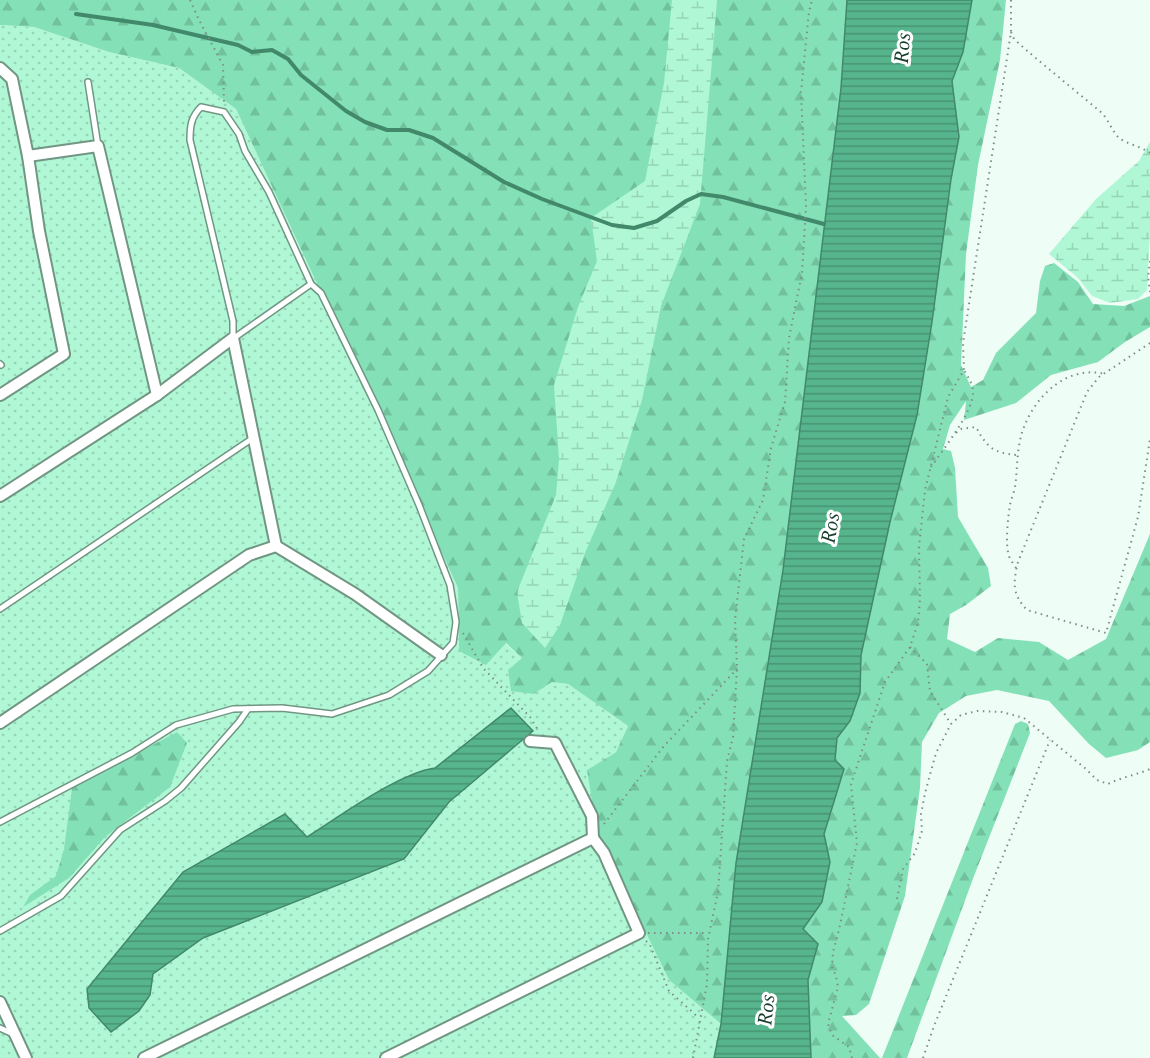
<svg xmlns="http://www.w3.org/2000/svg" width="1150" height="1058" font-family="Spectral,serif">
<style>
.grass{fill:url(#grass-dots)}
.forest{fill:url(#forest-firs)}
.wetland{fill:url(#wetland-marsh)}
.water{fill:url(#water-rules);stroke:#42886a;stroke-width:1.5}
.lines{fill:none;stroke-linecap:round;stroke-linejoin:round}
.stream{stroke:#42886a;stroke-width:4}
.service-casing{stroke:#719684;stroke-width:8}
.minor-casing{stroke:#719684;stroke-width:14}
.path{stroke:#7e8d85;stroke-width:2;stroke-dasharray:1.5 4.5;stroke-linecap:butt}
.service{stroke:#fff;stroke-width:5}
.minor{stroke:#fff;stroke-width:10}
.labels{text-anchor:middle;stroke-width:6;stroke-linejoin:round;paint-order:stroke}
.water-label{font-size:21px;font-style:italic;fill:#153e2d;stroke:#fff}
</style>
<defs>
<pattern id="grass-dots" width="8" height="8" patternUnits="userSpaceOnUse" patternTransform="scale(1.5)"><rect width="8" height="8" fill="#b0f8d5"/><path d="M2 2h.1M6 6h.1" fill="none" stroke="#96d4b6" stroke-width="1.8" stroke-linecap="round"/></pattern>
<pattern id="forest-firs" width="22" height="20" patternUnits="userSpaceOnUse" patternTransform="scale(1.5)"><rect width="22" height="20" fill="#84e1b7"/><path d="M5 1l3.5 6h-7zM16 11l3.5 6h-7z" fill="#71c19d"/></pattern>
<pattern id="wetland-marsh" width="20" height="14" patternUnits="userSpaceOnUse" patternTransform="scale(1.5)"><rect width="20" height="14" fill="#b0f8d5"/><path d="M1 5h8M5 5V1M11 12h8M15 12V8" fill="none" stroke="#96d4b6"/></pattern>
<pattern id="water-rules" width="6" height="5" patternUnits="userSpaceOnUse" patternTransform="scale(1.5)"><rect width="6" height="5" fill="#57b58d"/><path d="M0 2.5h6" fill="none" stroke="#479372"/></pattern>
</defs>
<rect width="100%" height="100%" fill="#eefdf5"/>
<path class="grass" d="M0,25L34,27L109,52L179,68L236,109L458,588L459,651L505,643L522,658L534,694L552,682L568,684L628,726L616,752L587,770L652,944L669,980L721,1024L714,1058H0Z"/>
<g class="forest">
<path d="M0,0H847L841,88L783,570L736,863L721,1024L669,980L597,832L587,770L616,752L628,726L568,684L552,682L534,694L511,691L508,670L522,658L506,643L486,665L459,651L458,588L236,109L179,68L109,52L34,27L0,25Z"/>
<path d="M972,0H1006L1000,60L978,165L966,254L961,365L971,387L983,380L996,353L1036,313L1040,281L1045,266L1054,263L1078,282L1093,304L1124,306L1150,296V327L1125,342L1098,362L1051,375L1016,403L964,420L966,401L950,425L943,449L951,451L955,468L958,517L988,568L991,586L966,605L950,614L947,639L975,652L998,638L1039,642L1068,660L1106,639L1150,534V742L1138,750L1106,758L1089,744L1049,701L997,690L966,696L939,713L922,742L920,788L905,896L869,1004L856,1015L842,1016L880,1058H811L808,980L818,944L803,930L822,902L830,862L824,834L844,769L835,760L837,738L850,721L860,693L861,655L890,522L917,415L932,322L951,179L959,137L952,81L963,52Z"/>
<path d="M1021,721L1028,724L1030,733L974,876L907,1058H882L1015,724Z"/>
<path d="M177,732L187,743L170,787L105,837L69,878L23,907L30,895L56,876L64,849L72,788Z"/>
</g>
<g class="wetland">
<path d="M672,0H717L700,204L661,306L642,400L616,482L585,553L560,625L545,648L522,623L517,592L556,495L559,459L554,385L578,307L597,261L591,218L645,181L664,83Z"/>
<path d="M1150,142V233L1147,290L1138,299L1110,303L1092,296L1078,278L1049,254L1096,199L1139,161Z"/>
</g>
<g class="water">
<path d="M847,0H972L963,52L952,81L959,137L951,179L932,322L917,415L890,522L861,655L860,693L850,721L837,738L835,760L844,769L824,834L830,862L822,902L803,929L818,944L808,980L811,1058H714L721,1024L736,863L783,570L841,88Z"/>
<path d="M511,708L533,731L449,802L404,859L203,938L153,974L150,995L139,1011L111,1032L89,1008L87,989L183,872L285,814L307,837C340,816 399,773 435,768Z"/>
</g>
<g class="lines">
<path class="stream" d="M76,14L153,25L238,45L252,52L272,50L288,59L301,75L346,111L365,122L387,130H409L433,138L504,182L542,199L612,225L634,228L657,221L686,201L701,194L723,197L824,224"/>
<defs>
<g id="service">
<path d="M88,82L98,146"/>
<path d="M233,338V321L190,140C190,126 191,117 201,107L224,112L239,134L245,151L269,192L311,284"/>
<path d="M0,364L1,365"/>
<path d="M0,609L253,438"/>
<path d="M0,822L132,753L176,725L233,709L282,708L332,714L389,695L428,671L453,643L456,622L450,585L419,505L378,410L321,293L311,284L234,338"/>
<path d="M0,931L61,896L120,830L165,801L181,788L239,722L248,709"/>
<path d="M0,1028L13,1034"/>
</g>
<g id="minor">
<path d="M0,68L12,79L28,156L39,231L64,354L0,395"/>
<path d="M28,156L98,146L157,395"/>
<path d="M0,496L157,395L233,338L276,546"/>
<path d="M0,723L249,555L276,546L355,594L441,655"/>
<path d="M0,1002L26,1058"/>
<path d="M144,1058L593,838"/>
<path d="M386,1058L639,933L604,853L593,838L592,816L555,743L530,741"/>
</g>
</defs>
<use href="#service" class="service-casing"/>
<use href="#minor" class="minor-casing"/>
<g class="path">
<path d="M190,0L199,20L223,65L224,103"/>
<path d="M1011,32L1014,39L1032,55L1102,113C1109,121 1112,131 1119,138C1127,144 1140,146 1150,153"/>
<path d="M1150,261L1148,277L1150,292"/>
<path d="M1150,343L1099,377L1087,392L1018,562C1013,583 1012,594 1027,610L1106,633L1138,517L1150,439"/>
<path d="M956,433L961,429L976,427C987,448 994,453 1017,455"/>
<path d="M931,467C942,451 974,411 973,392C973,384 968,377 964,370"/>
<path d="M1016,568C1014,564 1010,560 1009,556C1005,544 1008,517 1010,505C1011,499 1014,493 1015,487C1018,467 1016,447 1024,427C1037,394 1068,365 1105,374"/>
<path d="M463,633L483,668L530,717L538,730"/>
<path d="M910,647L927,664L930,691L951,724"/>
<path d="M604,824L664,746L737,669"/>
<path d="M897,899L903,869L915,853L922,831L921,814L925,793L936,753L951,724L961,715L977,711L1002,712L1024,718L1086,769L1097,780L1108,784C1122,777 1136,775 1150,769"/>
<path d="M648,933H708"/>
<path d="M646,941L650,945L669,991L699,1018"/>
<path d="M693,1058L707,984L708,939L718,892L727,761L733,737L737,668L735,620L744,539L763,500L771,448L785,402L789,338L802,273L806,206L801,92L809,12L812,0"/>
<path d="M852,1058L849,1047L832,1035L828,1024L838,987L836,976L832,967L833,952L839,930L857,843L851,784L885,682L910,647L918,623L920,599L919,547L925,490L948,397L964,370L963,343L1011,32V0"/>
<path d="M923,1058L934,1026L1050,740"/>
</g>
<use href="#service" class="service"/>
<use href="#minor" class="minor"/>
</g>
<g class="labels">
<g class="water-label">
<text transform="translate(902 48) rotate(-85)" y="7">Ros</text>
<text transform="translate(830 528) rotate(-80)" y="7">Ros</text>
<text transform="translate(766 1010) rotate(-84)" y="7">Ros</text>
</g>
</g>
</svg>
